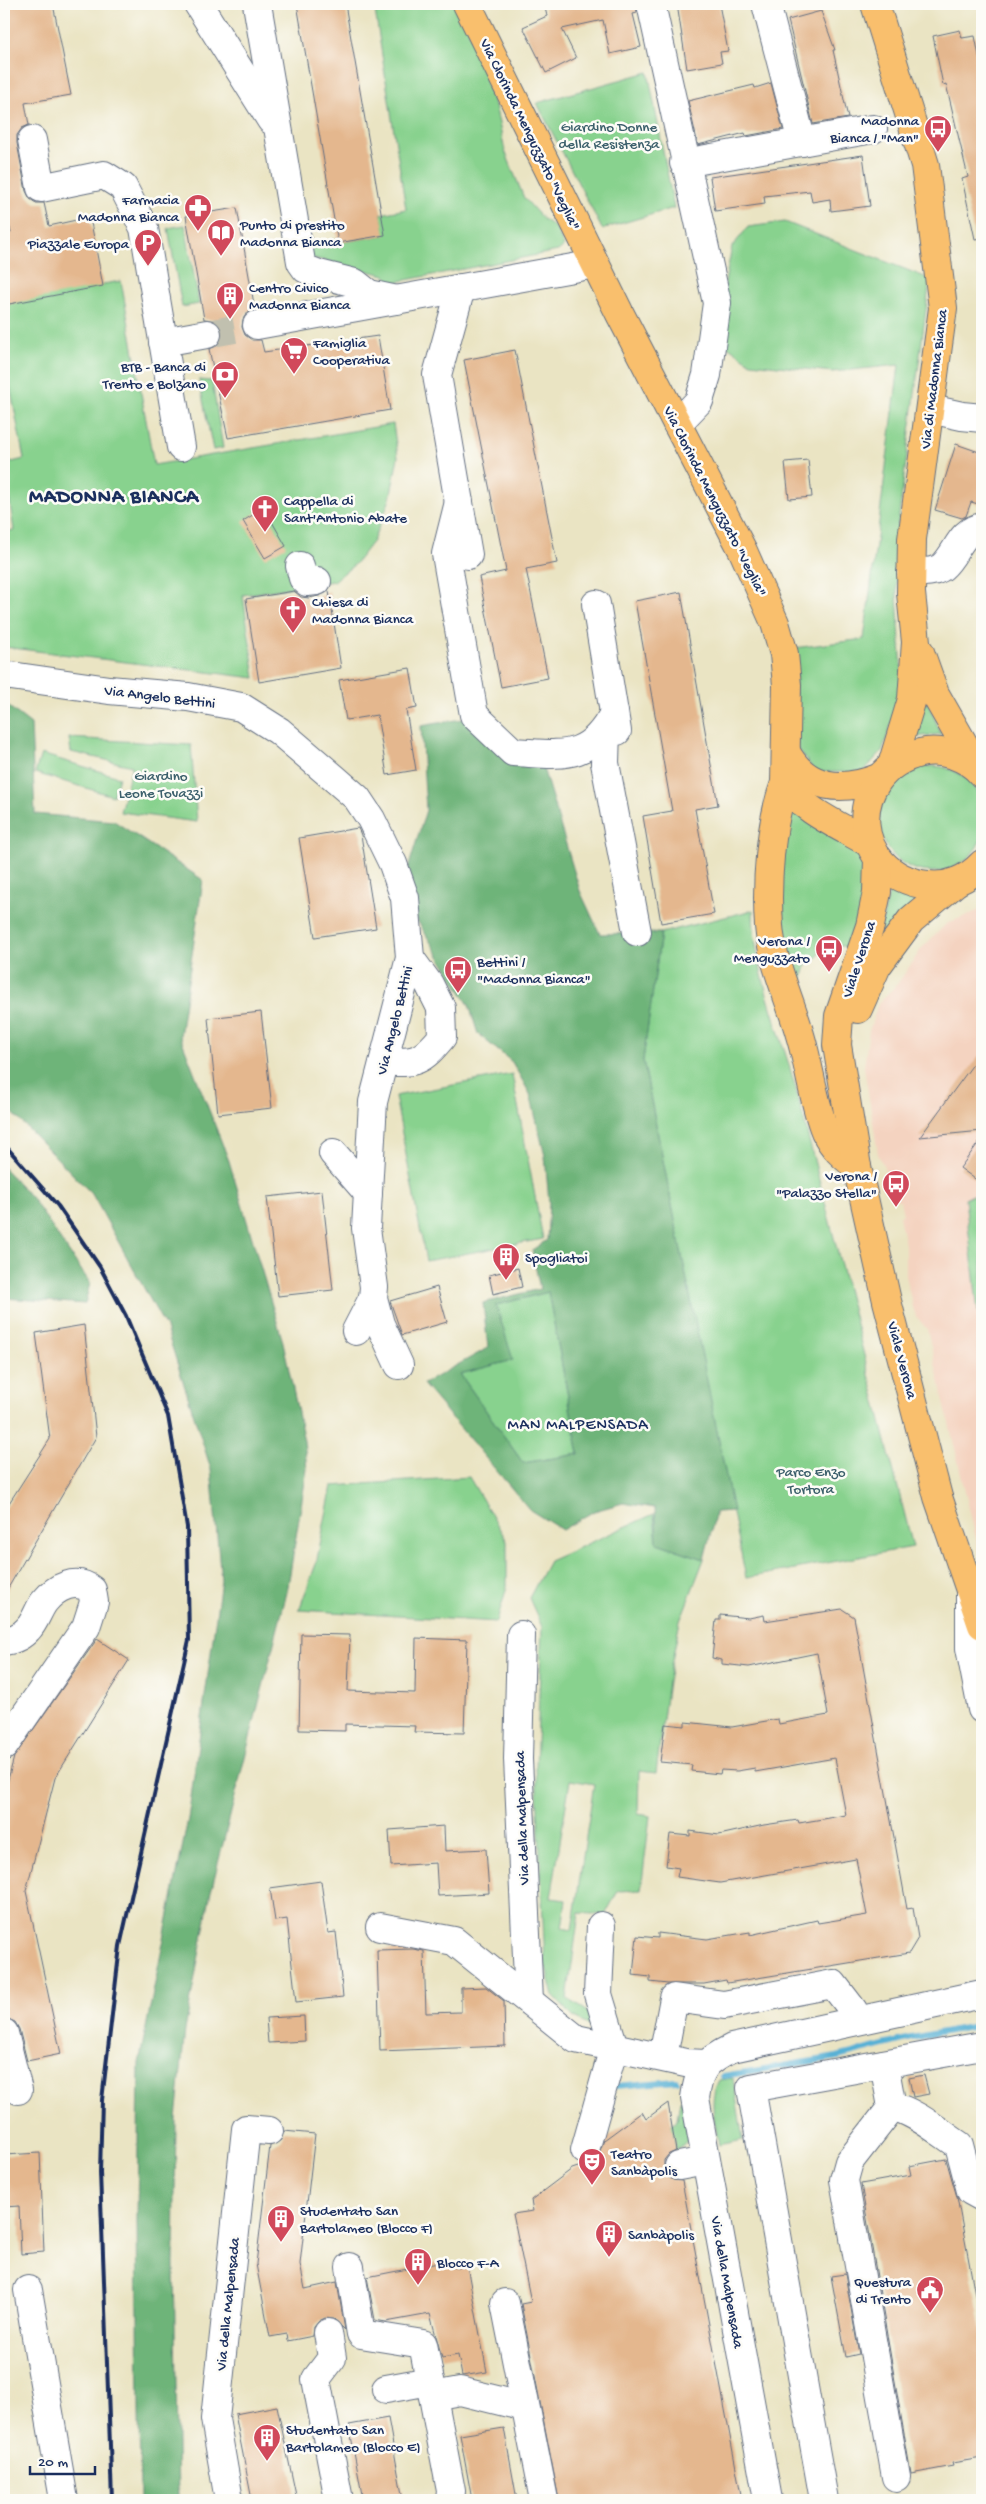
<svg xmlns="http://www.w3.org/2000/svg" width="986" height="2504" font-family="'Gochi Hand',sans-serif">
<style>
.built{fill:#f4d3c0}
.green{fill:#88d28e;stroke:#528076;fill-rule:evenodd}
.forest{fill:#6eb479;stroke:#44726c;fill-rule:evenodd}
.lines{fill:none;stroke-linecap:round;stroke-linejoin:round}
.stream{stroke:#58b1d5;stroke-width:6}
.building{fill:#e4b78e}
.minor-tunnel{stroke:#c1c0af;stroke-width:28;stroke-dasharray:28 14;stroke-linecap:butt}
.minor-casing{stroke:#636e81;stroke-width:30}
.major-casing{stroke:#636e81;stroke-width:30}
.minor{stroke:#fff;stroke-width:28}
.major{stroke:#f9bf6d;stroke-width:28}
.rail{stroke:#1b2f5e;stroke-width:4}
.labels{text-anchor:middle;stroke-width:5;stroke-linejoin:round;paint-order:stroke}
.poi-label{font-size:15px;fill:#1b2f5e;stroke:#fdfcf7;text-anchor:start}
.park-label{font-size:15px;fill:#3c606c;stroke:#fdfcf7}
.street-label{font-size:15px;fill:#1b2f5e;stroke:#fdfcf7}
.neighbourhood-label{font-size:16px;letter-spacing:1px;fill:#1b2f5e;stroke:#fdfcf7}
.district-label{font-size:20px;font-weight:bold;letter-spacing:1px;fill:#1b2f5e;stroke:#fdfcf7}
</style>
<rect width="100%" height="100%" fill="#fdfcf7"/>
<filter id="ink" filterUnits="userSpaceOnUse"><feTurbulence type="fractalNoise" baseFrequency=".02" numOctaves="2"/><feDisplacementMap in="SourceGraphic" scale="10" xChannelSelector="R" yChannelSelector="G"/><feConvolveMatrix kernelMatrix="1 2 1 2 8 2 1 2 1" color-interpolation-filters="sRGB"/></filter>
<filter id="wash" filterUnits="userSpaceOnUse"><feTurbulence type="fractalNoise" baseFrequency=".0096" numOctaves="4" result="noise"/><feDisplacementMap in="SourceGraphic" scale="20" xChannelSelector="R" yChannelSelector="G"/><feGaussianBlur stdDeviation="1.12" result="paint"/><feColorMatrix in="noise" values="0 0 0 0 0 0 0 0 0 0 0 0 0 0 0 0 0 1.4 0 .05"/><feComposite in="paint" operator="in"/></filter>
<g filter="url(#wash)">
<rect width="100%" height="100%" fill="#eae4c3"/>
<path class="built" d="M982,909V1564L927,1329L915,1315L905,1276V1245L899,1216L903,1215L900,1200H896L894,1189L878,1154L864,1067L869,1031L878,1004L898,983L922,948L946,924Z"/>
<g class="green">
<path d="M374,4H458L482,64L486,83L495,105L505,151L524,198L543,219L556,228L564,246L558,251L390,283L385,275L309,257L308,244L337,239L338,243L384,235L381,214L406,209Z"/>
<path d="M648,72L674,208L602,229L537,103Z"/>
<path d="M785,222L930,279L896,538L897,595L903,690L882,751L863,772H815L797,747L794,648L864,639L899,365L832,372L751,363L722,342L719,311L732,247L748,227Z"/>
<path d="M185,225L199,304L182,307L168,228Z"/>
<path d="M121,281L154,465L393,424L398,457L390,499L373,541L355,564L334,581L243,595L255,678L4,647V532L14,530L4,464L24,459L4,355V332H10L4,328V301Z"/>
<path d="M199,380L212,381L223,448L213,450Z"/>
<path d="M928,703L941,734L913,737L920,704Z"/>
<path d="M69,738L191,745L197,822L120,812L132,766L71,752Z"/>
<path d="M41,754L119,777L113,796L35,773Z"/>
<circle cx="932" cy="819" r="53"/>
<path d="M783,801C815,821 865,839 869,882C870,896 857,933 853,949C837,944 825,942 816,959L808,957L800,989L806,991L804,1000L797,1002L775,928Z"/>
<path d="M890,889L916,898L874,956Z"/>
<path d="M753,910C753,971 783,1037 798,1097C836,1247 875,1397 913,1547L746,1578L643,1060L661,933Z"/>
<path d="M512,1074L543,1239L426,1261L395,1096Z"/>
<path d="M973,1195L982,1201V1311L978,1312L965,1199Z"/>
<path d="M548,1292L579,1454L523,1463L460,1374L512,1360L496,1305Z"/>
<path d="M469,1477L507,1541V1586L497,1622L299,1610L316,1564L332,1486Z"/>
<path d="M654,1514L657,1543L704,1559L680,1621L668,1681L656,1773L639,1771L638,1814L650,1816L641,1890L618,1891L605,1915L579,1913L567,1999L597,2018L596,2029L574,2018L553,1996L545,1964L536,1767L542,1627L529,1598L549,1561ZM570,1780L594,1784L572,1930L562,1928L566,1900L551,1898Z"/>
<path d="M733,2078L743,2140L719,2145C715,2122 708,2101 719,2080Z"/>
<path d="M680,2101H682L688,2140L676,2151L671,2125L677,2120Z"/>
</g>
<g class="forest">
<path d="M4,703L31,724L35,814L114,821L203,880L180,1036L229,1161L283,1342L304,1441L307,1469L287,1592L211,1891L185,2030L176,2119L174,2265L178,2500H140L137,2221L139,2063L188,1819L221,1580L211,1469L166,1328L92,1194L4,1104Z"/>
<path d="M468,718L513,760L543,768L580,891L600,934L661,933L643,1060L733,1511L716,1512L704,1559L657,1543L655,1508L623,1503L594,1511L562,1530L530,1510L423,1384L488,1348L483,1303L540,1289L532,1250L547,1240L549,1203L545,1156L530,1094L512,1062L478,1034L469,1005L417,920L403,885L426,810L421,726ZM548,1292L579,1454L523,1463L460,1374L513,1360L496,1305Z"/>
<path d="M4,1168L32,1198L90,1283L85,1304L4,1298Z"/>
</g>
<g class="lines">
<g class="stream">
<path d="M723,2076L837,2057L911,2038L982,2025"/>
<path d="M615,2086L676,2081"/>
</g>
</g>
<g id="blocks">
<g class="building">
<path d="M4,4H53L71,95L25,103L29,125L22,128L17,135V143L26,191L30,199L36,203H44L49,226L90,217L103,286L4,305V234L11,233L4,202Z"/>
<path d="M297,4H345L385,235L338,243Z"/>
<path d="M544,4H636L637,13L633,14L641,47L610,54L603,20L562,29L576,58L546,73L523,27L547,16Z"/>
<path d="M677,4H719L728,51L720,52L722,63L687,69Z"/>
<path d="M821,11L835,50H833L848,118L813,124L788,20Z"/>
<path d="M960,30L962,38L975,36L982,71V238L975,239L962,179L968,177L946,84L943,85L933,36Z"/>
<path d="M771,83L783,129L746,136L745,133L698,145L688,101L754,85L755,88Z"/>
<path d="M863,155L870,206L831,211L830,199L812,202L810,191L764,196L765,204L715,211L710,177Z"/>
<path d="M237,208L255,310L247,313L243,319L242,327L245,335L252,340H261L264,352L378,336L390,410L228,438L209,349L217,346L221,340L222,331L219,324L213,320L204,319L186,216Z"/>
<path d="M515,350L557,563L526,569L548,678L501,687L479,577L506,571L464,360Z"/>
<path d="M956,444L982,453V505L971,502L966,516L962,518L935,510Z"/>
<path d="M808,460L812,497L789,499L785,462Z"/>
<path d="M264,508L286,546L265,558L243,521Z"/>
<path d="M294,591L301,597L309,598L319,596L329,591L341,668L259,682L246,599Z"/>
<path d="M681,592L718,805L695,809L714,914L661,923L643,816L672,811L635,601Z"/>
<path d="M410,668L417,708L406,710L416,770L387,775L377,715L346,720L339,680Z"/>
<path d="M358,828L361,835L376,928L315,937L299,838Z"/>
<path d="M261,1012L272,1108L218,1114L208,1018Z"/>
<path d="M982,1052V1131L920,1137Z"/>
<path d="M982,1138V1184L960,1168Z"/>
<path d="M322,1191L333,1290L278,1296L267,1197Z"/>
<path d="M518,1268L522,1287L493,1294L489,1275Z"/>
<path d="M437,1287L447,1322L402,1335L390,1301Z"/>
<path d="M84,1325L96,1437L4,1595V1511L50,1439L36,1333Z"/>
<path d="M842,1609L854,1617L907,1909L913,1908L918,1938L909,1953L727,1983L726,1980L704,1984H668L650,1982V1977L633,1975L637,1936L658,1938V1933L707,1939L750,1932V1935L817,1920L818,1923L867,1915L856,1859L720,1883L677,1877L679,1868L666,1866L670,1834L690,1836V1831L719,1835L764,1825L798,1820L799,1823L846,1815L835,1758L755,1772V1768L737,1771L721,1770L720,1774L691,1771L692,1765L660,1762L665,1724L685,1726V1722L732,1727L778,1719L779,1724L828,1715L817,1653L749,1667L722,1664V1660L712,1658L716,1620H720V1615L749,1618L764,1615L765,1621Z"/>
<path d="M301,1634L350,1635L348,1691L415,1693L416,1638L467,1640L464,1733L414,1732L415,1726L345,1724V1731L299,1730Z"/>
<path d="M97,1639L129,1660L55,1778L26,1891L61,2054L27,2061L19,2029L15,2022L6,2018L4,2007V1795L14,1757Z"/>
<path d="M444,1826L445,1851L486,1849L489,1893L438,1896L436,1863L391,1866L389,1830Z"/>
<path d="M321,1881L328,1933L336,1932L343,1997L296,2002L287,1919L275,1921L270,1888Z"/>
<path d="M413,1949L424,1951L426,2013L461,2012V1988L486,1987L504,2001L505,2046L380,2051L377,1950Z"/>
<path d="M304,2016L305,2041L268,2043L266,2018Z"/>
<path d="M924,2075L929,2094L913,2097L909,2078Z"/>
<path d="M668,2103L676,2151L669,2154L664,2160V2169L667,2176L673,2180L682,2181L742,2500H559L521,2304L531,2302L513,2214L533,2211L531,2200L572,2169L596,2161L604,2140L642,2112L646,2119Z"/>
<path d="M284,2131L315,2134L300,2264L305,2289L337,2282L345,2330L334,2319L325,2318L319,2321L314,2327L313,2336L288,2341L287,2334L270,2337L256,2264L270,2146L281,2140Z"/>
<path d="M40,2153L44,2252L21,2254L19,2206L4,2207V2155Z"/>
<path d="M946,2159L957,2197L982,2332V2458L952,2463L953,2466L911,2474L861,2184L911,2175L909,2166Z"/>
<path d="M443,2262V2266L457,2268L467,2266L487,2372L462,2376L458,2355L442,2358L430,2314L386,2322L375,2320L367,2277Z"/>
<path d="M845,2274L859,2354L846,2357L831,2276Z"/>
<path d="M277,2406L297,2500H252L235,2414Z"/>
<path d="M388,2418L403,2500H363L349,2425Z"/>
<path d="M504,2428L517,2500H472L460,2435Z"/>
</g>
</g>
</g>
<g filter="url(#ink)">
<use href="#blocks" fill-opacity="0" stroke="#636e81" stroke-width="1"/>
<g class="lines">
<path class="minor-tunnel" d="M207,334L257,325"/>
<defs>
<g id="minor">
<path d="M198,4L271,120"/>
<path d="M257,4L301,262L306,269L319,274L355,283L369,294L397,300"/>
<path d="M651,4L717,303L707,375L699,401L677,424"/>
<path d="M766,4L802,142"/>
<path d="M32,140L41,188L104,175L123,187L144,228L181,447"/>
<path d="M684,163L873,129"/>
<path d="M461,288L437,375L468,555"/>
<path d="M257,325L595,264"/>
<path d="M163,342L207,334"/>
<path d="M930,409L962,416L982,418"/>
<path d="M459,502L446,554L474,715L513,752C560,754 588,763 614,713"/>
<path d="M300,566L303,578L307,582L317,581"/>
<path d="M911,573C921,572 934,573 942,567C958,553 959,531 982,527"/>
<path d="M596,604L617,731"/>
<path d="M4,675L109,690L188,697L241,707L279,731L334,778L357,798L371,819L393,864L405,898L410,958L373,1102L366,1228L374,1287L373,1298L380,1324L399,1365"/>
<path d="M606,729L605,763L637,932"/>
<path d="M384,1061C416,1064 422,1061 442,1037L441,1008L429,984L410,958"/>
<path d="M333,1153L368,1193"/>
<path d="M356,1331L373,1298"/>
<path d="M970,1593V1648L982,1709"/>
<path d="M521,1635L518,1759L529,2001"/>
<path d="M4,1641C13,1640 22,1636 28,1629C35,1622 38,1610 44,1602C56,1587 76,1577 92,1590L94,1602L86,1627L4,1746"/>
<path d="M380,1927L454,1941L576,2039L686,2063L705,2064"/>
<path d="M4,2033L18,2090"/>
<path d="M663,2057L674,1998L724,2005L833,1984L853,2010L856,2020"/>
<path d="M884,2064L892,2107C912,2109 942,2134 959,2145L971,2191L982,2197"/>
<path d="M892,2107L849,2162L844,2180L896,2477"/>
<path d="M585,2150L614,2047L598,1994L601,1926"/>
<path d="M679,2166L706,2161"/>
<path d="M350,2267L361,2334L423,2344L451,2491L450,2500"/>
<path d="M28,2290L64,2500"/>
<path d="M505,2303L544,2500"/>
<path d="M328,2333L332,2358L316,2379L339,2500"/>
<path d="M386,2389L430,2381"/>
<path d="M433,2396L460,2391L525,2407"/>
<path d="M229,2500L215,2419L246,2129L269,2131"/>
<path d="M768,2500L695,2098C699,2068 705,2061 732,2048L982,1994"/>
<path d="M824,2500L751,2088L982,2046"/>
</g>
<g id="major">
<path d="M467,4L620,314L743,551L775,623L784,654L787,685L785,783C799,809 844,828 869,843"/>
<path d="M875,4L925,165L943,308L912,539L911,593L916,642L912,699L892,765"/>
<path d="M920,652L935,694L978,769"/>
<path d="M786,752C806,790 842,792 878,778"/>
<path d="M982,774C968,757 942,748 920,753C843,773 849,875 927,885C948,888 968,879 982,864"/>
<path d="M785,783C770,823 766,883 769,926C772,963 790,999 800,1035C809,1064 814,1105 825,1131C833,1148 843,1156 857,1167"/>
<path d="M878,859L877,892L870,926L839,1016L837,1045L857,1167L887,1301L938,1497L982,1625"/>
<path d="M858,1009L877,966L911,920L956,882"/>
</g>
</defs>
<use href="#minor" class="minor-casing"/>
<use href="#major" class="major-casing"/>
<use href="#minor" class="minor"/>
<use href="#major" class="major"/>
<path class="rail" d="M4,1144L58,1206L100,1267L126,1316L168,1416L187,1527L189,1640L120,1946L102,2100L100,2172L112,2500"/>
</g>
</g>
<defs>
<symbol id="bus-pin" viewBox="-11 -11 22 30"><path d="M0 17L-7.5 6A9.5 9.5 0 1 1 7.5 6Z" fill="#d1495b" stroke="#fdfcf7"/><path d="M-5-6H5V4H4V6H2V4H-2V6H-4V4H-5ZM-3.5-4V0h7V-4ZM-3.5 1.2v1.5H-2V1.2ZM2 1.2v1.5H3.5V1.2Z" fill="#fff"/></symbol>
<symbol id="pharmacy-pin" viewBox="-11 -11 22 30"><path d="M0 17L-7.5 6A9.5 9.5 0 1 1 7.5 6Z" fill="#d1495b" stroke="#fdfcf7"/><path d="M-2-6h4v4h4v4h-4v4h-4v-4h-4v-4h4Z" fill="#fff"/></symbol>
<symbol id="library-pin" viewBox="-11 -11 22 30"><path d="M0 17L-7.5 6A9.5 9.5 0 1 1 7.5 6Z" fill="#d1495b" stroke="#fdfcf7"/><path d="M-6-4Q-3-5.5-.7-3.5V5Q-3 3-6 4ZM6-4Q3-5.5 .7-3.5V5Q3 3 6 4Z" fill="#fff"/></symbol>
<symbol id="parking-pin" viewBox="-11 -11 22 30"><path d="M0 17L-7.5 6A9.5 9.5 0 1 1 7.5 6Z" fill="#d1495b" stroke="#fdfcf7"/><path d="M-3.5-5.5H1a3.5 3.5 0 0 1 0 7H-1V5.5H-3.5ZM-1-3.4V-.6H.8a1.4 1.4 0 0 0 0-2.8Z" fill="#fff"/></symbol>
<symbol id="building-pin" viewBox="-11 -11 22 30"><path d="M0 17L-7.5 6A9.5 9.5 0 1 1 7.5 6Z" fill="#d1495b" stroke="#fdfcf7"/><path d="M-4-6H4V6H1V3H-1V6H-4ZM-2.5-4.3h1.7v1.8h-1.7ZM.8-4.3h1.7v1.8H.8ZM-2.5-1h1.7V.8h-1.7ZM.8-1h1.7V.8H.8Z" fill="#fff"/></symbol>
<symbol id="supermarket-pin" viewBox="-11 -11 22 30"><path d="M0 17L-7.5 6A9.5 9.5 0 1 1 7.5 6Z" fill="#d1495b" stroke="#fdfcf7"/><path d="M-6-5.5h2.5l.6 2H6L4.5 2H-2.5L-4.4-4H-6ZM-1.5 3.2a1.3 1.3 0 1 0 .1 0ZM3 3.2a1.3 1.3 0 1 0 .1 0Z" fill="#fff"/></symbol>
<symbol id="bank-pin" viewBox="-11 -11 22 30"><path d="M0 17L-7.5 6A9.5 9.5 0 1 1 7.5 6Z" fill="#d1495b" stroke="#fdfcf7"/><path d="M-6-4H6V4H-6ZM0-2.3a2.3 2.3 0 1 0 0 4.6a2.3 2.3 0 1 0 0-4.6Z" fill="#fff"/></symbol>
<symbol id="church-pin" viewBox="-11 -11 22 30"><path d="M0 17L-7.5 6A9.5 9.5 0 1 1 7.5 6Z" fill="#d1495b" stroke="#fdfcf7"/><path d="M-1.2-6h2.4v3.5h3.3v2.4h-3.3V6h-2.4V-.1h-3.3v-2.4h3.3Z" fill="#fff"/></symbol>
<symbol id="theatre-pin" viewBox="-11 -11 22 30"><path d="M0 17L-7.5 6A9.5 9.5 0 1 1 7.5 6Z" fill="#d1495b" stroke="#fdfcf7"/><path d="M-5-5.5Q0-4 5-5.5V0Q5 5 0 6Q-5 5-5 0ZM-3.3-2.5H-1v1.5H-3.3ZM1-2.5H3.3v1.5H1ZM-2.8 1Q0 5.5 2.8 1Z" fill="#fff"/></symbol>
<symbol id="civic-pin" viewBox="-11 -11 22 30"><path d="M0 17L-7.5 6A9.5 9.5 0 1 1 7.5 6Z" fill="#d1495b" stroke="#fdfcf7"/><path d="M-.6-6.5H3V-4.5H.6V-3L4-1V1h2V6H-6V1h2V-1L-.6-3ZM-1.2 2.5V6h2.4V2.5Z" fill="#fff"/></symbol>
</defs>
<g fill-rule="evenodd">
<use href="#bus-pin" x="922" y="113" width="32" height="43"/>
<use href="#pharmacy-pin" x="182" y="192" width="32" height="43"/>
<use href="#library-pin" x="205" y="217" width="32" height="43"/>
<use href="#parking-pin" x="132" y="227" width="32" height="43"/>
<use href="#building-pin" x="214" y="280" width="32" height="43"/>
<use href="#supermarket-pin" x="278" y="335" width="32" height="43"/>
<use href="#bank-pin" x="209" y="359" width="32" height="43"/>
<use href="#church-pin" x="249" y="493" width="32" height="43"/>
<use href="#church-pin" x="277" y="594" width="32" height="43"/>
<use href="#bus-pin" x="813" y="933" width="32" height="43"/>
<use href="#bus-pin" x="442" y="954" width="32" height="43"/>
<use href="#bus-pin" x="880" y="1168" width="32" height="43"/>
<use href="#building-pin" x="490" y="1241" width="32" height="43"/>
<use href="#theatre-pin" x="576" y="2146" width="32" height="43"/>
<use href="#building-pin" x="265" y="2203" width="32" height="43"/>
<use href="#building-pin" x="593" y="2218" width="32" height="43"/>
<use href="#building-pin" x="402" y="2246" width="32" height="43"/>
<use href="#civic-pin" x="914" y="2274" width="32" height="43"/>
<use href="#building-pin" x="251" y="2422" width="32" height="43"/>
</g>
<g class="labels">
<g class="poi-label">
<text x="919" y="125" text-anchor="end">Madonna<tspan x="919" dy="17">Bianca / "Man"</tspan></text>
<text x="179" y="204" text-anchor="end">Farmacia<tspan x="179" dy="17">Madonna Bianca</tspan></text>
<text x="240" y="229">Punto di prestito<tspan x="240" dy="17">Madonna Bianca</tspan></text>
<text x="129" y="248" text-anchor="end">Piazzale Europa</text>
<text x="249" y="292">Centro Civico<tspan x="249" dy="17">Madonna Bianca</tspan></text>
<text x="313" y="347">Famiglia<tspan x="313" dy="17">Cooperativa</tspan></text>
<text x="206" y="371" text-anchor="end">BTB - Banca di<tspan x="206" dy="17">Trento e Bolzano</tspan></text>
<text x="284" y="505">Cappella di<tspan x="284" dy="17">Sant'Antonio Abate</tspan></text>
<text x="312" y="606">Chiesa di<tspan x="312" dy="17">Madonna Bianca</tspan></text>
<text x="810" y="945" text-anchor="end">Verona /<tspan x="810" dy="17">Menguzzato</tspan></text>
<text x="477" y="966">Bettini /<tspan x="477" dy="17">"Madonna Bianca"</tspan></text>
<text x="877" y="1180" text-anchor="end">Verona /<tspan x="877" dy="17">"Palazzo Stella"</tspan></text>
<text x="525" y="1262">Spogliatoi</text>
<text x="611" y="2158">Teatro<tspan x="611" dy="17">Sanbàpolis</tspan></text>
<text x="300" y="2215">Studentato San<tspan x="300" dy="17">Bartolameo (Blocco F)</tspan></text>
<text x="628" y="2239">Sanbàpolis</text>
<text x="437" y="2267">Blocco F-A</text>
<text x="911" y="2286" text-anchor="end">Questura<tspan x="911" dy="17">di Trento</tspan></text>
<text x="286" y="2434">Studentato San<tspan x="286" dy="17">Bartolameo (Blocco E)</tspan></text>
</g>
<g class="park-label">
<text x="609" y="131">Giardino Donne<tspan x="609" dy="17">della Resistenza</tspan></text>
<text x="161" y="780">Giardino<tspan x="161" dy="17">Leone Tovazzi</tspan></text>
<text x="811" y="1476">Parco Enzo<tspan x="811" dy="17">Tortora</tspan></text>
</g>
<g class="street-label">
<text transform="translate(531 134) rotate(64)" y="5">Via Clorinda Menguzzato "Veglia"</text>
<text transform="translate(933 379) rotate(-83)" y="5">Via di Madonna Bianca</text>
<text transform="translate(716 501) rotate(63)" y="5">Via Clorinda Menguzzato "Veglia"</text>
<text transform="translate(160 696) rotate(7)" y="5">Via Angelo Bettini</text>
<text transform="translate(858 959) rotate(-72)" y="5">Viale Verona</text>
<text transform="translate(394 1020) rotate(-76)" y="5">Via Angelo Bettini</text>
<text transform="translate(903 1360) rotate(75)" y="5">Viale Verona</text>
<text transform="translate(521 1818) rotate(-92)" y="5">Via della Malpensada</text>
<text transform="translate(728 2282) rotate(80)" y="5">Via della Malpensada</text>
<text transform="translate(227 2304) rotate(-84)" y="5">Via della Malpensada</text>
</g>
<g class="neighbourhood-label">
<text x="578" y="1429">MAN MALPENSADA</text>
</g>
<g class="district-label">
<text x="114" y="502">MADONNA BIANCA</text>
</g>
</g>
<rect width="986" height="2504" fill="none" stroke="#fdfcf7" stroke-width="20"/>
<path d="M30 2466v8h65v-8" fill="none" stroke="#1b2f5e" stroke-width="2.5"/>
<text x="38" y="2466" font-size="15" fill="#1b2f5e" stroke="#fdfcf7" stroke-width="4" paint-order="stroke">20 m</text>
</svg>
